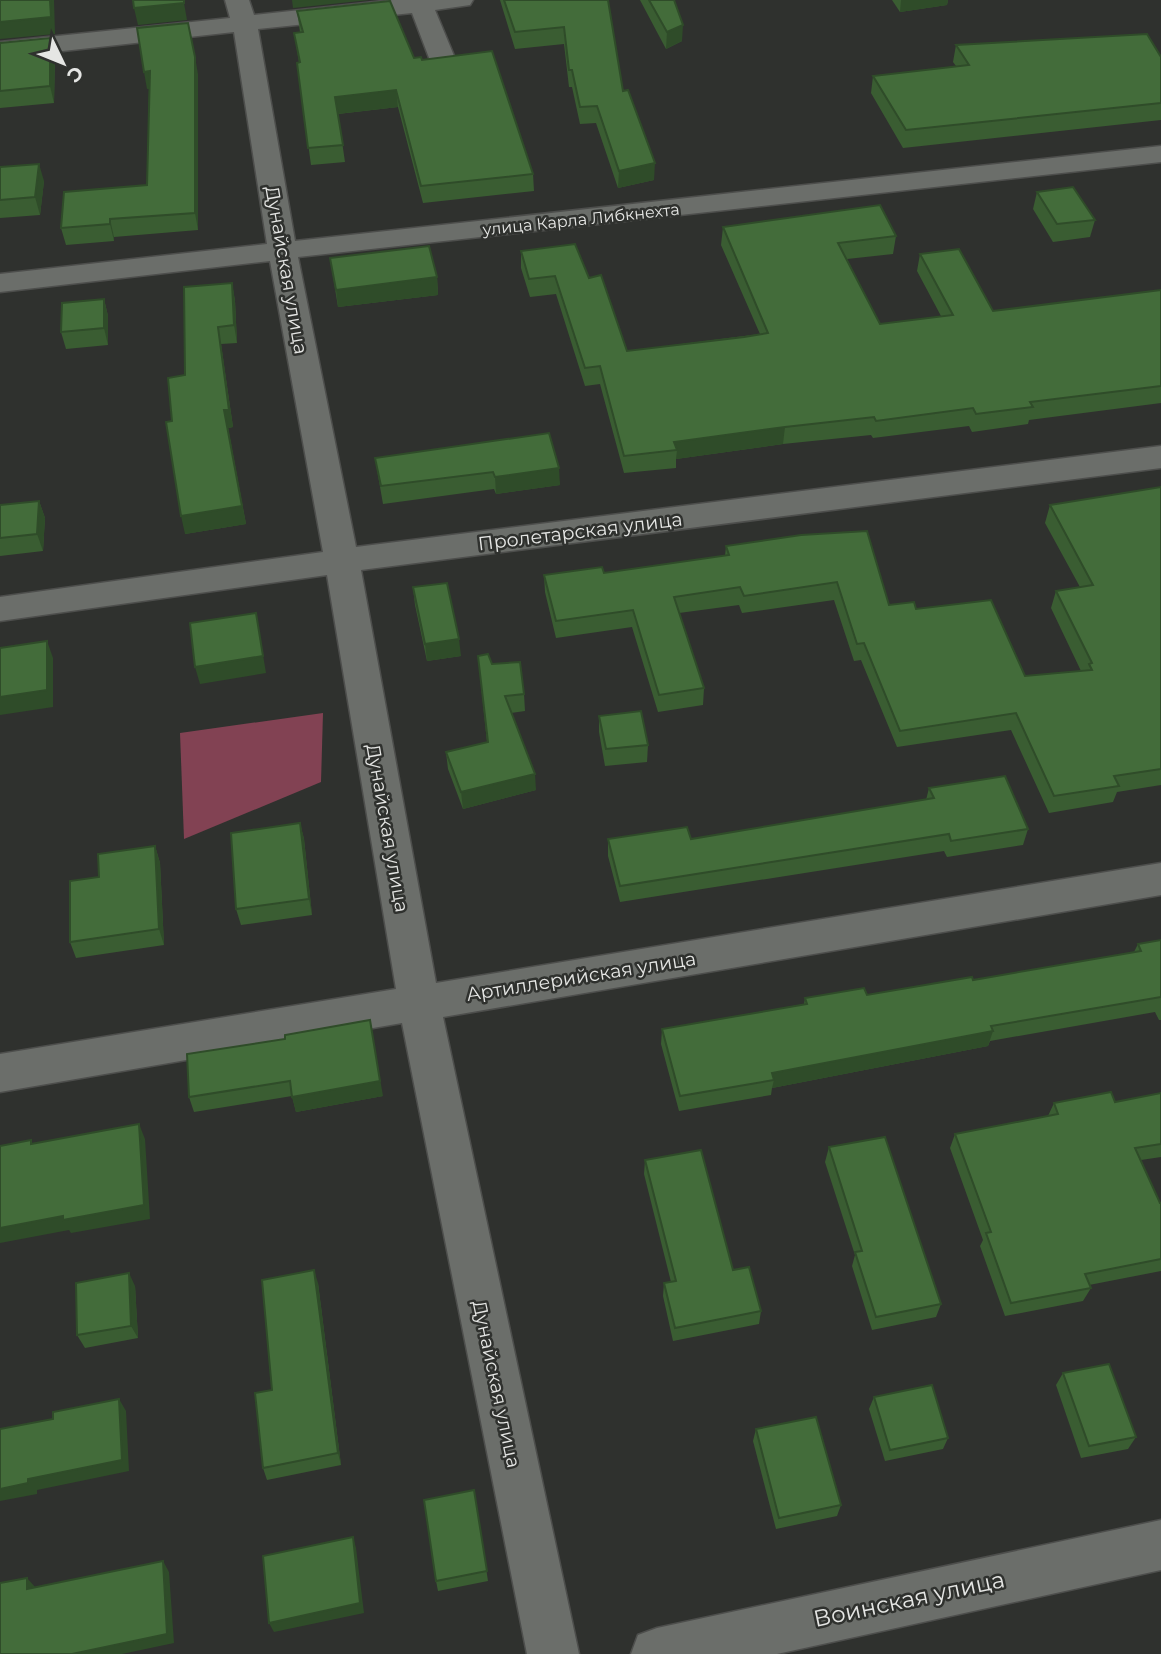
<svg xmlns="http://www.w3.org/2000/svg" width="1161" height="1654" font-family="Montserrat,sans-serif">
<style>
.forest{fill:#824253}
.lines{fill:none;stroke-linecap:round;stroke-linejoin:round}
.street-casing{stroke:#4d4e4c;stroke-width:3}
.street{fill:#6b6e6a;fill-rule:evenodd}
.wall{fill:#3a5d32}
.shaded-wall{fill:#2f4c29}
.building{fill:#436c3a;stroke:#2f4c29;stroke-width:2}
.labels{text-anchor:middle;stroke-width:5;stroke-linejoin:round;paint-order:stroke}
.far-street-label{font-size:16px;fill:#e5e6e4;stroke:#2f312e}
.street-label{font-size:19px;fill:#e5e6e4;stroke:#2f312e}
.near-street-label{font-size:23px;fill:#e5e6e4;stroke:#2f312e}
</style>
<rect width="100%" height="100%" fill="#2f312e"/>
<path class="forest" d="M323,713L321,782L184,839L180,733Z"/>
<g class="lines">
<defs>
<g id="street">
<path d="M225,0H249L254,15L393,0H473L470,5L435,10L457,63L453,68L444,71L435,68L431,63L412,13L258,29L295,241L1161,146V162L298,257L356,547L1161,446V468L361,570L436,983L1161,863V895L443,1017L579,1654H527L402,1023L0,1092V1054L396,989L327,575L0,621V597L323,552L270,261L0,292V274L267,244L234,32L0,58V42L230,18Z"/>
<path d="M1161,1520V1570L777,1654H631L638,1635L657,1628Z"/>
</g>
</defs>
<use href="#street" class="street-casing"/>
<use href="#street" class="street"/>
</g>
<g class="wall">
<path d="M500,0H608L623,91L654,180L618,188L596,123L580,124L572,87H569L564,44L515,49Z"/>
<path d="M640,0H674L682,41L666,49Z"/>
<path d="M892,0H948L947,5L900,12Z"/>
<path d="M297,11L414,58L422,60L533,174L534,191L423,203L398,107L338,114L345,162L311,165L297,63L299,62L294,33L300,32Z"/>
<path d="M0,43L55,55L54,103L0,108Z"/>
<path d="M956,45L1161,57V120L903,148L871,93L873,76L956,66L953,62Z"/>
<path d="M198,74V230L114,237V241L66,245L61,228L147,185L149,89H147Z"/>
<path d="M0,167L44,181L40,215L0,218Z"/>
<path d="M1037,192L1095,220L1090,237L1053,242L1033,209Z"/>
<path d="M723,227L896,236L893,254L847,259L880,324L941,316L917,271L920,254L993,311L1161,290V403L1029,420L1028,424L972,432L969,426L873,438L871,435L783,444L676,459V468L624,473L600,384L585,386L556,294L530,297L521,268V251L589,278L627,351L760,334L721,245Z"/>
<path d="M330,258L437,277L438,295L338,307Z"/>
<path d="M232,283L235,301L237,343L221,344L233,427L228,428L246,524L185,534V375Z"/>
<path d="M104,299L108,316V345L66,349L61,332Z"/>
<path d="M549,433L560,485L496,494L494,489L383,504L375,458Z"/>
<path d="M1161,487V785L1117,792L1113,802L1049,813L1011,730L897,747L861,660L854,661L834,600L742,613L739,605L679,613L704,688L703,705L658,712L632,627L556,638L545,592L544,575L604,573L725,556L726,546L801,535L889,605L916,609L1025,676L1081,671L1051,608L1056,591L1080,587L1045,523L1050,505Z"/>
<path d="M39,501L45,518L43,551L0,556V505Z"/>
<path d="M413,587L461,656L427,661L415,605Z"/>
<path d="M478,656L492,664L524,694L525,711L511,713L536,790L463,809L448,769L446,752L487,742Z"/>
<path d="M599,716L648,745L647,762L605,766L599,732Z"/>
<path d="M929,788L1028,829L1023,845L947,857L944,851L620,902L608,856V839H691L926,800Z"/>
<path d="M300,823L304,839L312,915L241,925L236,909Z"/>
<path d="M155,846L160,863L164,945L76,958L70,942L99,877Z"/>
<path d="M1161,940V1020H1159L1155,1012L990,1041L988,1046L772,1088L771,1095L679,1111L661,1044L662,1029L804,1004L805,998L867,995L973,980L1134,952L1138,944Z"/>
<path d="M187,1054L383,1096L296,1112L292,1096L194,1112L189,1097Z"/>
<path d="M1161,1093V1157L1141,1160L1160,1203H1161V1271L1089,1285L1091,1288L1083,1301L1005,1316L980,1246L983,1240L950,1148L955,1134L1048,1116L1054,1103L1115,1102Z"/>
<path d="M829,1147L941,1304L936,1317L872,1330L852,1266L855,1255L825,1162Z"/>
<path d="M645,1160L733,1270L761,1311L759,1324L673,1341L663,1296L664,1283L671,1282L644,1174Z"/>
<path d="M318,1283L341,1465L267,1480L263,1468L272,1390Z"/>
<path d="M135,1286L138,1338L85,1348L77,1335Z"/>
<path d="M1063,1373L1136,1437L1128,1449L1081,1458L1056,1385Z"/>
<path d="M874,1397L948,1438L943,1449L885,1461L869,1409Z"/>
<path d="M756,1429L841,1505L837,1516L776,1529L753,1441Z"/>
<path d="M474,1490L488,1581L438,1591L436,1581Z"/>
</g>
<g class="shaded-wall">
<path d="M50,0H54L55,34L0,39V22Z"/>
<path d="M292,0H369L293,8Z"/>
<path d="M901,0H948L947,5L900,12Z"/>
<path d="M184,3L187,20L138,25L134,8Z"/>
<path d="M683,25L682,41L666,49L667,32Z"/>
<path d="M50,38L55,55L54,103L50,86Z"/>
<path d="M195,57L198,74V230L195,213Z"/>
<path d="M150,71L153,88L147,89L144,72Z"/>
<path d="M396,90L398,107L337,114L335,97Z"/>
<path d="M655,163L654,180L618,188L619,171Z"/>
<path d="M39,164L44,181L40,215L35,197Z"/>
<path d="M110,219L114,237V241L110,224Z"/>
<path d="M437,277L438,295L338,307L336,290Z"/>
<path d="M232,283L235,301L237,343L234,325Z"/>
<path d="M104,299L108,316V345L104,328Z"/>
<path d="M218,327L233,427L228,428L246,524L185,534L181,516L224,410Z"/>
<path d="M785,427L783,444L676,459L677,450L674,442Z"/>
<path d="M559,468L560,485L496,494L495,477Z"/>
<path d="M39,501L45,518L43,551L37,534Z"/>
<path d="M256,613L266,673L200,684L195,667Z"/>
<path d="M459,639L461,656L427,661L425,644Z"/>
<path d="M47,641L53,658V707L0,715V697Z"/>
<path d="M535,774L536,790L463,809L461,792Z"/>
<path d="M300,823L304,839L312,915L309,899Z"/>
<path d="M155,846L160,863L164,945L159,929Z"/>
<path d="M370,1020L383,1096L296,1112L292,1097Z"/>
<path d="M993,1031L988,1046L772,1088L774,1080L772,1073Z"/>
<path d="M139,1124L145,1139L150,1219L71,1233L69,1230L0,1243V1228Z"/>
<path d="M314,1270L318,1283L341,1465L338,1453Z"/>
<path d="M129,1273L135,1286L138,1338L131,1326Z"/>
<path d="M119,1399L126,1411L129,1471L37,1490V1494L0,1501V1489L28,1479Z"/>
<path d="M353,1537L356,1548L364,1613L274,1632L269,1623Z"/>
<path d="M163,1561L169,1572L174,1643L122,1654H72Z"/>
<path d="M27,1578L36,1588L27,1589Z"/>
</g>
<g class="building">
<path d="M0,0H50L51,17L0,22Z"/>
<path d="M133,0H184V3L134,8Z"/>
<path d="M504,0H608L623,91L628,90L655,163L619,171L597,106L580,107L572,70H569L564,27L515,32Z"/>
<path d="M649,0H674L683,25L667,32Z"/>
<path d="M390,1L414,58L421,57L422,60L492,51L533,174L421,186L396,90L335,97L343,145L308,148L297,63L300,62L294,33L303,32L297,11Z"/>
<path d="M188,23L195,57V213L110,219V224L61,228L64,192L147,185L150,71L144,72L137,28Z"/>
<path d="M1147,34L1161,57V103L906,130L873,76L969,65L956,45Z"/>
<path d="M50,38V86L0,91V43Z"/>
<path d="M39,164L35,197L0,200V167Z"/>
<path d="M1073,187L1095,220L1057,224L1037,192Z"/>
<path d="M880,205L896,236L838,243L880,324L953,315L920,254L959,249L993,311L1161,290V386L1030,402L1033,407L976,414L973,408L876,421L874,417L785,427L674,442L677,450L624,456L600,366L585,368L555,276L529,279L521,251L575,244L589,278L601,275L627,351L744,337L768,333L723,227Z"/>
<path d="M429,246L437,277L336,290L330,258Z"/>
<path d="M232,283L234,325L218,327L229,410H224L242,506L181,516L166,422L172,421L168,378L185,375L184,287Z"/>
<path d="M104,299V328L61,332L62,303Z"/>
<path d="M549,433L559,468L495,477L493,472L381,486L375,458Z"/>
<path d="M1161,487V769L1114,776L1119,786L1054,796L1016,713L900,731L864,643L857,644L837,582L744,596L740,587L674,597L704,688L659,695L633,610L556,621L544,575L602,567L604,573L729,555L726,546L801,535L867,531L889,605L914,602L916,609L991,600L1025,676L1092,670L1089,664L1092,663L1056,591L1093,585L1050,505Z"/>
<path d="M39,501L37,534L0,538V505Z"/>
<path d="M447,583L459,639L425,644L413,587Z"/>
<path d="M256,613L263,656L195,667L190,623Z"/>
<path d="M47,641V690L0,697V648Z"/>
<path d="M488,654L492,664L520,662L524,694L505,696L535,774L461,792L446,752L488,742L478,656Z"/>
<path d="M641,711L648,745L606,749L599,716Z"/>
<path d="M1005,776L1028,829L951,841L949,834L620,886L608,839L687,827L691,839L934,798L929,788Z"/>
<path d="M300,823L309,899L236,909L231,833Z"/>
<path d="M155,846L159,929L70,942V881L99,877L98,854Z"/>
<path d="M1161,940V997L991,1026L993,1031L772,1073L774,1080L680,1096L662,1029L807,1004L805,998L864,988L867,995L972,977L973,980L1141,951L1138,944Z"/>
<path d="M370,1020L380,1081L292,1097L290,1081L189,1097L187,1054L285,1039V1035Z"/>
<path d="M1111,1092L1115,1102L1161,1093V1144L1135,1148L1160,1203H1161V1259L1085,1274L1091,1288L1011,1303L986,1233L991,1232L955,1134L1058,1114L1054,1103Z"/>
<path d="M139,1124L144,1205L63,1220V1216L0,1228V1146L31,1140V1144Z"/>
<path d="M885,1137L941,1304L876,1317L855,1252L862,1251L829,1147Z"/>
<path d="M701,1150L733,1270L749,1267L761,1311L675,1328L664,1283L676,1281L645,1160Z"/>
<path d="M314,1270L338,1453L263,1468L255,1393L272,1390L262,1280Z"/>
<path d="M129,1273L131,1326L77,1335L76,1283Z"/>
<path d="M1109,1364L1136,1437L1089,1446L1063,1373Z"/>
<path d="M932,1385L948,1438L890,1450L874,1397Z"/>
<path d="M119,1399L122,1460L28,1479V1483L0,1489V1429L53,1419V1412Z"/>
<path d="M816,1417L841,1505L779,1518L756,1429Z"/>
<path d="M474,1490L487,1571L436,1581L424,1500Z"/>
<path d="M353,1537L360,1603L269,1623L263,1556Z"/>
<path d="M163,1561L167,1634L72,1654H0V1583L27,1578V1589Z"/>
</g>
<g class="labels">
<g class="far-street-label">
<text transform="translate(581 219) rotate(-6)" y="6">улица Карла Либкнехта</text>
</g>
<g class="street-label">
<text transform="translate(287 270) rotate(80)" y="7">Дунайская улица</text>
<text transform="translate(580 531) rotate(-7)" y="7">Пролетарская улица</text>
<text transform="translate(388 828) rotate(80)" y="7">Дунайская улица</text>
<text transform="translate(581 976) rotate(-9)" y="7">Артиллерийская улица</text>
<text transform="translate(497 1384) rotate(78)" y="7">Дунайская улица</text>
</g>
<g class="near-street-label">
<text transform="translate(909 1599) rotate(-12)" y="8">Воинская улица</text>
</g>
</g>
<g transform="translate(63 63) rotate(133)" stroke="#2f312e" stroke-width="5" paint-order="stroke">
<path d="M0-5L12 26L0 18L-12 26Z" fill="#e5e6e4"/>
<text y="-10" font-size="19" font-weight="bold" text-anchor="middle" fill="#e5e6e4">С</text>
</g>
</svg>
